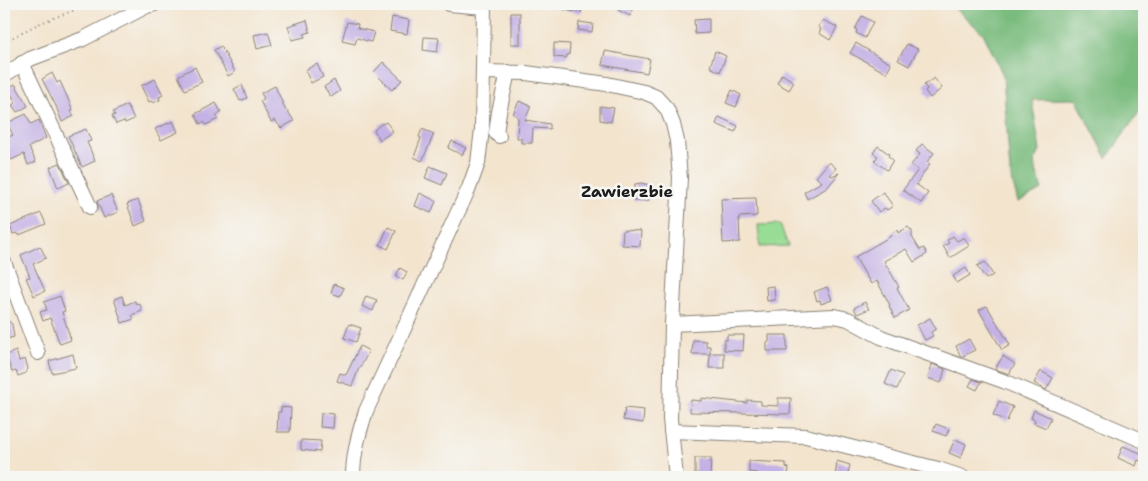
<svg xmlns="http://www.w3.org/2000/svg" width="1148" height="481" font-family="'Shantell Sans',sans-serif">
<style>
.green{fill:#98dd95;stroke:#5a7c58}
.forest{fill:#7abc7e;stroke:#4b6c4d}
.building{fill:#c4b1e5}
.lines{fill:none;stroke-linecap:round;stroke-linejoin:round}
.minor-casing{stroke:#888075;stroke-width:16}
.path{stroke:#888075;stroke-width:2;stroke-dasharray:1 4;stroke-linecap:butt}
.minor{stroke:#fff;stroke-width:14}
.labels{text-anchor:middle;stroke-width:5;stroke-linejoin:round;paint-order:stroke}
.quarter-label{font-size:16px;font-weight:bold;fill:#1c1c1c;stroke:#f6f6f2}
</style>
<rect width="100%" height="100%" fill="#f6f6f2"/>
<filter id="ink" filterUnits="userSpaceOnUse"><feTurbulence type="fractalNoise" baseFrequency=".02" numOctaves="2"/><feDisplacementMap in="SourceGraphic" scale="10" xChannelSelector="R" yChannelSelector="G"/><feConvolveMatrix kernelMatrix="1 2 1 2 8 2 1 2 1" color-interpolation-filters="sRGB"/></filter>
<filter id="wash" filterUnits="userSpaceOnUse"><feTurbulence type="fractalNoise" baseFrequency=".0096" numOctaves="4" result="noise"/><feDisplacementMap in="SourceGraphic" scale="20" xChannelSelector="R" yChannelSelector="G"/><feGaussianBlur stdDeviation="1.12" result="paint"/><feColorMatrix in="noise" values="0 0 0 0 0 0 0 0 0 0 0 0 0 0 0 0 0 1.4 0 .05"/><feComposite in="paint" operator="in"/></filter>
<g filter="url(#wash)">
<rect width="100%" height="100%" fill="#f3e4ce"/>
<path class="green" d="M780,224L788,246L760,247L758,225Z"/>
<path class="forest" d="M950,4H1144V105L1107,158L1076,99L1032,100L1040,151L1034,163L1042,190L1018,202L1010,173L1003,75L983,33Z"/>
<g id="blocks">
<g class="building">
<path d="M565,4H583L581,13L564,10Z"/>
<path d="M621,4H636L630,16L618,10Z"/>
<rect x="511" y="13" width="9" height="31"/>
<path d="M862,16L873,22L865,38L856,33L857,30L855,29Z"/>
<path d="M392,17L409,20L407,34L390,31Z"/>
<path d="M709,19V33L695,34L694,20Z"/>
<path d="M307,20L310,32L304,34L305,37L292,40L288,26Z"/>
<path d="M823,20L837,27L830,40L819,33L821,29L818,27Z"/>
<path d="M347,22L358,24L357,28L374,32L371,42L357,38L355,44L342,41Z"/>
<path d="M579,22L593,24L592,32L578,30Z"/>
<path d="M268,32L272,45L257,49L254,35Z"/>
<path d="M424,37L439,38L437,52L423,50Z"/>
<path d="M554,43L570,44L569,55H567L566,58L554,57Z"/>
<path d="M856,43L891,64L886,73L850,53Z"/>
<path d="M907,44L918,49L909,66L898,60Z"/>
<path d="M221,46L235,72L228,76L214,50Z"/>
<path d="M605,51L650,59L647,73L602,65Z"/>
<path d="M715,51L726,56L720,72L710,67Z"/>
<path d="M383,62L402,80L392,90L374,72Z"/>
<path d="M317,64L323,77L311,83L305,70Z"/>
<path d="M195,67L202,82L185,90L178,76Z"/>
<path d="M52,73L57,83L60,81L73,110L71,111L74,116L62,122L56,106L42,79Z"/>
<path d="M782,74L794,82L789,90L777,83Z"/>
<path d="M934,78L942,88L930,98L925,91L927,89L924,85Z"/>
<path d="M155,79L163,95L159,97L160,100L153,103L152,101L149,102L141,86Z"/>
<path d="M334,80L340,91L331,97L324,87Z"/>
<path d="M15,84L28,106L17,112L12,105L16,103L8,88Z"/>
<path d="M242,85L247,98L240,101L234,89Z"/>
<path d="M275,86L286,111L287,110L294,121L281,128L275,120L271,122L260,101L264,99L261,93Z"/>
<path d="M732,90L741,95L736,107L726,103Z"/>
<path d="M519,101L531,106L525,120L550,124V129L533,128L532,143H521V138H517L518,118L517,116L513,114Z"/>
<path d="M216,103L221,112L216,115L218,119L206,125L204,122L200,124L195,114Z"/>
<path d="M127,105L134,119L125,123L124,121L116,124L112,116L115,115L113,112Z"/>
<path d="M600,106L614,108L611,122L600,120Z"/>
<path d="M26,114L31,124L39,120L46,138L29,147L36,162L28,165L24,154L11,160L4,143V139L13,135L7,123Z"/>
<path d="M719,117L738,126L735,132L716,124Z"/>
<path d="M173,121L178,132L161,140L155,129Z"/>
<path d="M386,122L393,131L380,140L374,130L382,123V124Z"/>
<path d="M86,129L91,141L87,142L95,161L82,167L68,136Z"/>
<path d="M422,129L434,134L422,161L414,157L421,138L419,137Z"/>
<path d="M452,141L466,148L462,155L448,148Z"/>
<path d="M922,144L934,153L927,162L930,164L916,184L928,193L921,203L903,190L918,170L911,165L920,154L916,151Z"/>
<path d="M878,146L889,154L888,156L893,160L887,170L874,161L878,156L873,153Z"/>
<path d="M829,162L836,168L830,175L832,176L839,173L827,188L807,199L804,192L822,182L816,177Z"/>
<path d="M60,163L69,183L58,188L50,167Z"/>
<path d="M430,166L447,173L442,185L425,178Z"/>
<path d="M641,183L650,185L648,201L633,200L635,184Z"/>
<path d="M883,192L893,206L887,210L885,208L879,212L871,201Z"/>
<path d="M420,193L436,201L431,213L415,206Z"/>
<path d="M111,195L118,212L104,218L97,201Z"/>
<path d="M756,198L757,216L739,217L740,242L723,243L721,199Z"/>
<path d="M138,200L146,221L135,226L127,204Z"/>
<path d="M41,213L46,224L19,235L17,233L13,234L10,226Z"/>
<path d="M388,227L396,231L388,249L380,245Z"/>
<path d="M908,227L912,231V237L920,250L924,248L927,254L914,262L906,249L884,261L899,287L897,288L909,310L895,318L889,306L890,305L877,281L871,284L855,257L891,236L890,234L897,230L898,233Z"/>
<path d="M623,230L641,231L640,246L622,245Z"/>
<path d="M953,236L957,241L964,237L969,246L950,258L943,246L949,243L947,240Z"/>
<path d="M40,246L46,258L33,264L45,291L34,296L26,278L30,277L21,255Z"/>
<path d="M985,262L993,275L986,279L977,266Z"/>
<path d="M400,268L407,272L403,280L396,276Z"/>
<path d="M966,268L970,275L957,283L953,276Z"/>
<path d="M334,284L344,288L340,296L331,293Z"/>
<path d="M774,286L775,300L767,301L766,287Z"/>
<path d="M827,287L832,300L821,304L820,300L817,301L814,292Z"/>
<path d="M60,296L65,311L62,312L71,340L60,344L50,318L43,321L40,312L47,310L44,302Z"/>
<path d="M122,296L125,305L135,301L137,305L140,304L142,311L132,315L134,319L122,323L114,299Z"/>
<path d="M366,296L377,300L373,311L362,306Z"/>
<path d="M865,302L869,309L857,314L854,308Z"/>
<path d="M987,306L1010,345L1002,350L979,310Z"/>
<path d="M4,317L12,324L14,337L4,340Z"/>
<path d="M930,318L936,329L931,332L933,336L925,340L917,325Z"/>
<path d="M349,324L361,328L356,342L344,338Z"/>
<path d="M727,335H744L743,351L724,350V340H727Z"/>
<path d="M769,335H787V351H767V342H769Z"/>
<path d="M969,339L975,350L961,357L956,346Z"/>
<path d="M693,340L706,341V346H710V353H724V368H709L710,354H692Z"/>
<path d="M360,346L369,351L360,368H359L352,386L337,381L340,373L346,375Z"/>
<path d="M16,351L19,361L25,359L28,368L26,373L18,376L16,371L12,372L6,355Z"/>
<path d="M73,354L76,368L52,373L49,361Z"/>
<path d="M1003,356L1015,364L1009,374L995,369Z"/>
<path d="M932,364L945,369L941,383L928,378Z"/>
<path d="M891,370L903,375L897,389L885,384Z"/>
<path d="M1041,371L1053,378L1046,390L1034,383Z"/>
<path d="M973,379L981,382L977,390L969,386Z"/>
<path d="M701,398L747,403V400L761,401V405L778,406V398H791L790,414L690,412L691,400L701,401Z"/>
<path d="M999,401L1013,407L1007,421L993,415Z"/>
<path d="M281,407L291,408L290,432H277L278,412H281Z"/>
<path d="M625,408L644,410L643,423L623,420Z"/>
<path d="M1034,410L1051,418L1046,428L1034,423L1035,420L1031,418Z"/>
<path d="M321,413L334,414L333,428L320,427Z"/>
<path d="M936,424L949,429L946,436L933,431Z"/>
<path d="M955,439L966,444L961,458L949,453Z"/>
<path d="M301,440L321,441L320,452L301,450Z"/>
<path d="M1123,446L1143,454L1140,461L1138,460L1136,466L1118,458Z"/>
<path d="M695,458H711L710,477H702V474H695Z"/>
<path d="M749,461L786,463V467L789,468L788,477L758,475V473L749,472Z"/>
<path d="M837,461L850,465L847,477H835Z"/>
</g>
</g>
</g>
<g filter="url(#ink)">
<use href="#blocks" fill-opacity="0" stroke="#888075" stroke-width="1"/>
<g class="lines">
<defs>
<g id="minor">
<path d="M449,4L484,7"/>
<path d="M22,63L90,207"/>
<path d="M484,72L526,73L607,84L644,92L656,97L667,109L673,124L677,141L680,178L672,324L670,419L676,477"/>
<path d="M4,75L30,59L83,39L147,6L155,4"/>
<path d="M499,136L496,133L499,112L508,72"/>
<path d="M4,262L38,353"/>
<path d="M672,324L834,316L848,319L881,337L1006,382L1144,441"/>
<path d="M671,431L806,436L938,469L962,477"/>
<path d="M353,477C353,454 359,433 366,411L469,188L478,163L482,129L484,4"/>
</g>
</defs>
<use href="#minor" class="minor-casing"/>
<path class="path" d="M4,42L38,24L91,4"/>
<use href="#minor" class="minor"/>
</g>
</g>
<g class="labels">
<g class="quarter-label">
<text x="627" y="197">Zawierzbie</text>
</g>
</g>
<rect width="1148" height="481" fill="none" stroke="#f6f6f2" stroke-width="20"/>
</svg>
